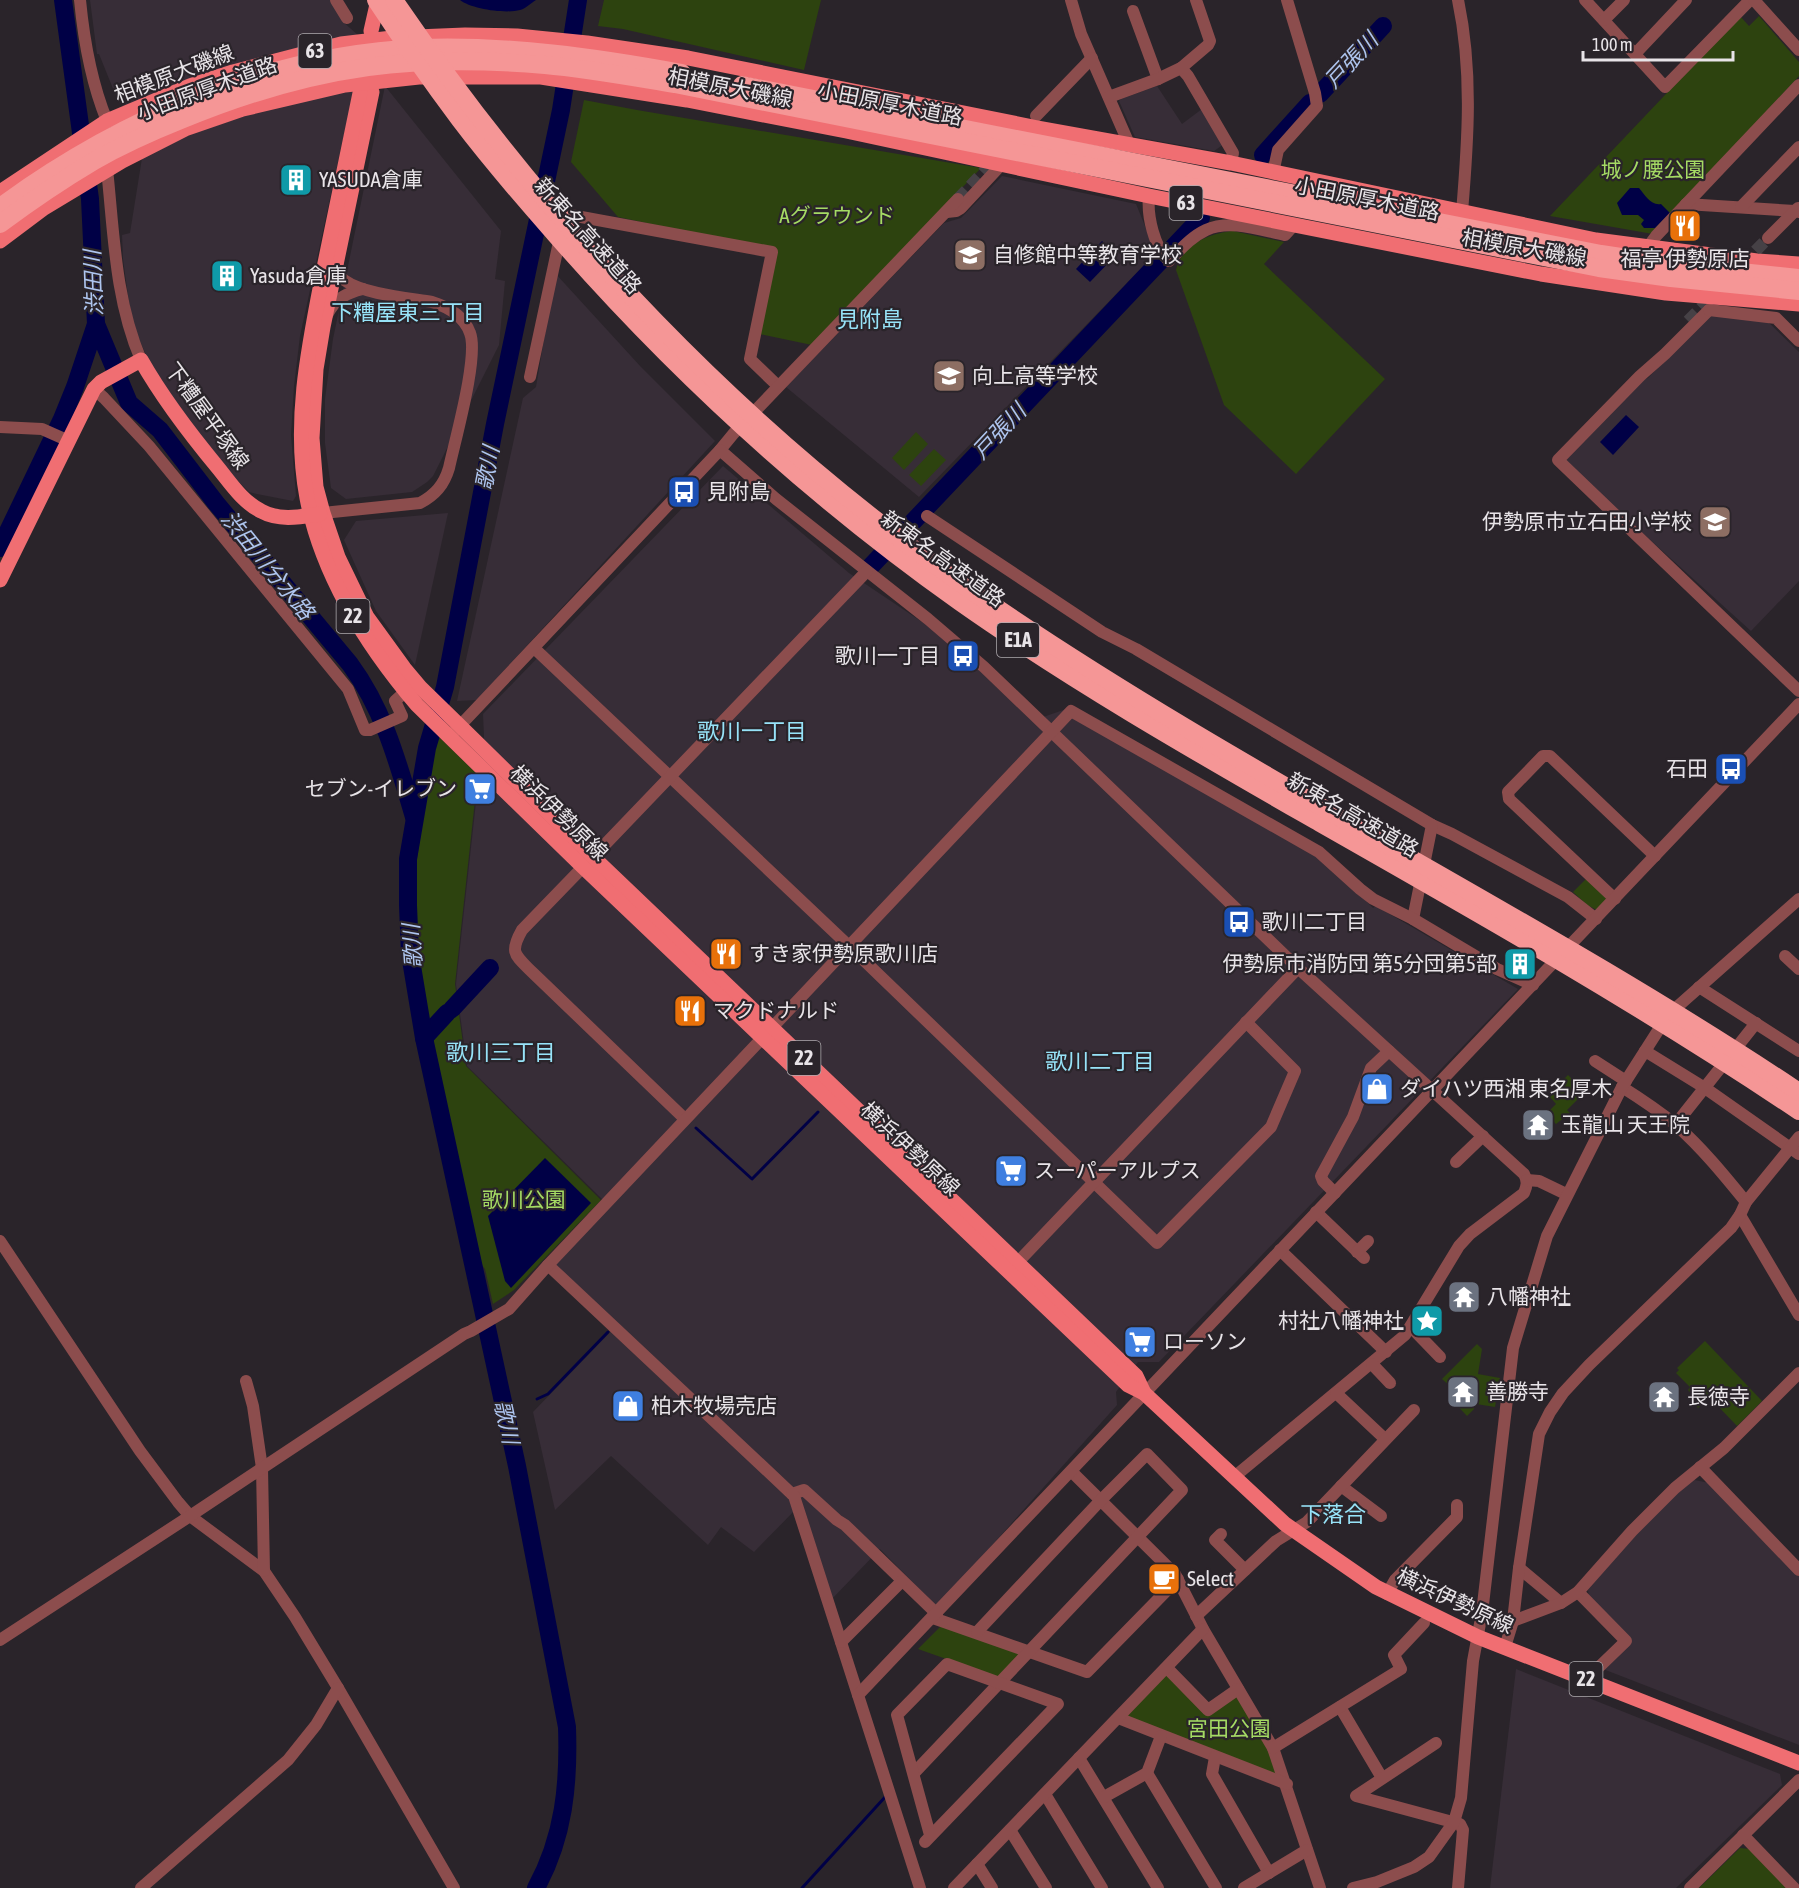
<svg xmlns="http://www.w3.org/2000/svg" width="1799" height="1888" font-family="'Asap Condensed','Noto Sans JP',sans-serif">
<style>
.built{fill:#372d37}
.green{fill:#2d430f}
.water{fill:#000046}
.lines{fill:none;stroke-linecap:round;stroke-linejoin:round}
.stream{stroke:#000046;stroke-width:3}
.river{stroke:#000046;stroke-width:18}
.minor-tunnel{stroke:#464146;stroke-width:12;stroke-dasharray:12 6;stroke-linecap:butt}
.minor{stroke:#8c4d4d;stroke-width:12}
.major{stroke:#f06e72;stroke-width:15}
.highway{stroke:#f59696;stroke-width:18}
.highway-bridge{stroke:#f59696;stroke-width:18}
.labels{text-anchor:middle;stroke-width:4.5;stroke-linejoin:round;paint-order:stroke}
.shield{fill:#2a242a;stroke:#afaaaf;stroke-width:1.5}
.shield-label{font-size:20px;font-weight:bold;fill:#e8e4e8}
.street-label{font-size:21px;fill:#e8e4e8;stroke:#2a242a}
.park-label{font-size:21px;fill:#a5db64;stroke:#2a242a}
.poi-label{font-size:21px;fill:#e8e4e8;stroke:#2a242a;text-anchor:start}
.water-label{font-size:22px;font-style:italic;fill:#aec5ef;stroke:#2a242a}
.neighbourhood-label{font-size:22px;fill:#97e3f8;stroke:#2a242a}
</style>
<rect width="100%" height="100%" fill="#2a242a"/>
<g class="built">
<path d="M90,0H330L339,12L342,21L359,36L271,54L209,73L125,108L118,101L99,54H97Z"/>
<path d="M385,86L501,231L495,279L505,281L499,345L433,476L427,482L412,492L346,499L331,488L325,443V399L333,339Z"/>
<path d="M1157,86L1182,124L1202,109L1224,144L1214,151L1135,137L1119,101L1121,99Z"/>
<path d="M354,89L300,336L294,386L291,435L296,496L293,501L257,494L249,492L230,473L155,374L138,337L130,310L123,259L122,235L130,233L142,158L196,132L251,114Z"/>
<path d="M1002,176L1136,204L1156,253L919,497L786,387L944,223L961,218Z"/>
<path d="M555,273L641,367L715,441L477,700L457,701L523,398L536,387Z"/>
<path d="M1709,315L1767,321L1799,352V581L1751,631L1565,463V458L1638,381L1648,378Z"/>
<path d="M723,466L849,573L946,638L1032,721L1066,709L1309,844L1373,908L1376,906L1518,989L1159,1362H1138L1116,1392L1117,1405L937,1607L880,1549L830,1601L799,1506L754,1552L721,1527L708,1545L611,1456L555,1510L533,1412L618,1324L554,1263L603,1200L467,1066L456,984L478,784L482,779L484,737L483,714Z"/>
<path d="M448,513L415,665L376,611L344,540L356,521Z"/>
<path d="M1690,1479L1709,1483L1799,1576V1745L1603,1669L1631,1640L1589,1597L1588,1590L1630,1539Z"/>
<path d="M1516,1669L1780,1774L1782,1785L1676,1888H1490Z"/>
</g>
<g class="green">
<path d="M604,0H821L804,70L623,29L598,26Z"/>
<path d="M1740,16L1749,26L1759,16L1799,62V76L1653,234L1550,216Z"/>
<path d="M584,100L637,110L981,168L812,345L759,334L776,250L618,217L571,162Z"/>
<path d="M1233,231L1284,242L1264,264L1385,379L1296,474L1224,405L1176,270C1181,245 1210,233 1233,231Z"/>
<path d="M916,432L928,444L904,470L892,458Z"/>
<path d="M934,449L946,460L921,486L909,475Z"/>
<path d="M435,737H439L480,777L476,791L455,984L466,1066L601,1200L514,1290L493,1304L485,1269L482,1265C468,1207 455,1149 441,1091C426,1024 408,955 413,887Z"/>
<path d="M1587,878L1607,897V901L1597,910L1587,905L1573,892Z"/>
<path d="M1568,1075L1582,1089L1579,1092L1582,1095L1567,1110L1570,1113L1556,1124L1546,1114L1556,1104L1550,1097L1562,1084L1561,1082Z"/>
<path d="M1705,1341L1762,1401L1737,1426L1714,1402V1398L1711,1395L1698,1408L1689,1398L1692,1395L1688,1390L1690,1387L1676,1373L1679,1370L1677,1368Z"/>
<path d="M1477,1344L1482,1349L1478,1374L1500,1378L1495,1407L1476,1404L1474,1409L1467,1416L1447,1395L1453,1389L1442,1379Z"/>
<path d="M942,1625L1023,1652L1000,1678L918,1649Z"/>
<path d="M1166,1672L1208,1713L1237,1693L1278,1769L1274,1774L1128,1719L1127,1713Z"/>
<path d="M1740,1848L1750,1849L1788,1888H1699Z"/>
</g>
<g class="water">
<path d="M460,0H536C531,3 525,9 520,10C506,14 471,9 460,0Z"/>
<path d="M1630,188H1639C1645,195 1651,206 1661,204L1670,213L1655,228H1644L1641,224L1644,220L1638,215H1622L1617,203Z"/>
<path d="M1102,241L1116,255L1090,282L1076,269Z"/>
<path d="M1626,415L1639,427L1613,455L1600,442Z"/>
<path d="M545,1158L591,1203L511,1288L505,1281L488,1216Z"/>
</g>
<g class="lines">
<g class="stream">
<path d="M696,1128L752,1179L818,1112"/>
<path d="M537,1399L548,1394L608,1332"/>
<path d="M802,1888L886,1796"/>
</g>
<g class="river">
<path d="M1320,94L1383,26"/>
<path d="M1263,155L1310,103"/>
<path d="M96,324L129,403L160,430L216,503L350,664C384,710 398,763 414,817"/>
<path d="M0,548L62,419L75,387L96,324L90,199L63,0"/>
<path d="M871,566L1201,218"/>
<path d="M452,1009L490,968"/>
<path d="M424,1038L447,1013"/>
<path d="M536,1888C564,1837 569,1784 567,1727L517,1466L424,1038L410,954L408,905V859L427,748L445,687L495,424L561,110L578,0"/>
</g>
<g class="minor-tunnel">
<path d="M958,199L996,159"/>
<path d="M1743,264L1768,238"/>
<path d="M1688,321L1717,292"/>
</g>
<g class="minor">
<path d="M80,0C84,42 91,82 107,121"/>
<path d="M336,0L347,18"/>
<path d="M1071,0L1081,34L1129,144"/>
<path d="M1458,0C1473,71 1468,141 1462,212"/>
<path d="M1585,0L1665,87L1750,0"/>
<path d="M1754,0L1799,50"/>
<path d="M1133,11L1158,79"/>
<path d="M1604,20L1624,0"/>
<path d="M1635,54L1686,0"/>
<path d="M1181,68L1188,76L1233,153L1231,163"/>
<path d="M1109,97L1158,79L1181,68L1208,45L1210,41L1196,0"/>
<path d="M1036,116L1092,58"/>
<path d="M107,169C114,235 115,299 141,360"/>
<path d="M1273,173L1278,150L1317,106L1315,93L1287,0"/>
<path d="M1149,196C1147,216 1154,247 1169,261C1180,250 1191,237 1206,230C1230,219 1260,230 1285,235L1294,225"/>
<path d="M1686,204L1795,211L1799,212"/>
<path d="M1741,207L1799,147"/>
<path d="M947,212L956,211L961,208L1001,165"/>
<path d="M1768,238L1798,208"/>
<path d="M1647,248L1656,236L1799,85"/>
<path d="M1709,310L1665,354L1640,376L1558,460L1799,691"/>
<path d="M1709,310L1776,318L1799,341"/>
<path d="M327,315C335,299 346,293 363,289"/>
<path d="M530,377L565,214L772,252L750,359L778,386"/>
<path d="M94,389L104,398L149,446L348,689L365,730H370L402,716L395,701L406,691"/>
<path d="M0,427L42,429L69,441"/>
<path d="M720,450L734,433L958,199"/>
<path d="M323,513L420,503C435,495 444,485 449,468C455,440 479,356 470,333C464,316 448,307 432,302C408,298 363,294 344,280C338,275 337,270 337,263"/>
<path d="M927,516L1102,632L1136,649L1432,825L1452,834L1568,897L1596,919"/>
<path d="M534,648L849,946L1157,1243L1271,1127L1295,1071L1246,1022"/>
<path d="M455,731L720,450L776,499L928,619L984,667L1298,968L1524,1174C1528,1181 1527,1186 1524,1193L1470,1234L1459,1246L1405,1335L1234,1477"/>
<path d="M593,857L867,571"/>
<path d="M583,867L522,930C509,953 515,955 532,972L685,1119"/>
<path d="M1615,899L1509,799L1508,792L1543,756H1550L1655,856"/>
<path d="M1413,919L1432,825"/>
<path d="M1785,956L1799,969"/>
<path d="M1699,987L1799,1051"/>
<path d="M1645,1051L1705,1088L1799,1154"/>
<path d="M1595,1061L1626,1081"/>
<path d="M1622,1087C1641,1099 1659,1111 1676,1125C1702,1148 1724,1175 1746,1202"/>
<path d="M1675,1125L1756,1023"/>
<path d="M1456,1162L1483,1136"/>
<path d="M1527,1180L1539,1181L1566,1194"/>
<path d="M1335,1193L1323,1181L1321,1176L1353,1117L1371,1068L1389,1051"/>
<path d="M1316,1212L1364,1258"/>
<path d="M1740,1215L1799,1315"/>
<path d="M0,1241L140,1451L178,1502L190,1516L264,1571L295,1617L338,1688L454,1888"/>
<path d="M1280,1250L1386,1352"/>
<path d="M1357,1252L1368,1241"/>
<path d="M1017,1263L1298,968"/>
<path d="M548,1265L792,1494L804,1490L837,1520L845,1525L937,1614"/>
<path d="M1411,1327L1440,1357"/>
<path d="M1372,1364L1390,1383"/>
<path d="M246,1381L253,1406L262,1468L264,1571"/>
<path d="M1336,1393L1385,1439"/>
<path d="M1700,1467L1799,1570"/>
<path d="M1072,1472L1175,1574L1203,1629L1273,1748L1320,1888"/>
<path d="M1341,1486L1381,1516"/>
<path d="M792,1494L794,1496L858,1695"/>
<path d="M1221,1534L1215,1540L1245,1570"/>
<path d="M1519,1568L1561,1603"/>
<path d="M1578,1592L1626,1641L1597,1669L1592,1681"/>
<path d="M1387,1594L1395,1580L1457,1517V1505"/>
<path d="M1196,1616L1276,1541L1307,1522L1414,1410"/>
<path d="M933,1618L1087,1672L1178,1579"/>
<path d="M1513,1621L1561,1603L1578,1592L1632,1531L1675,1488L1724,1448L1799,1373"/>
<path d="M0,1640L190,1516L464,1334L471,1331L509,1309L548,1265L1071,711L1319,852L1360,889L1373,899L1413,919L1497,969L1533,985"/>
<path d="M841,1642L902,1581"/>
<path d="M1505,1647L1513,1621L1519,1568L1539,1434L1550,1412L1563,1393L1589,1365L1731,1228L1740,1215L1746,1202L1799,1137"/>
<path d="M1167,1668L1208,1710L1238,1689"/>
<path d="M1340,1707L1382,1778"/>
<path d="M1118,1718L1287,1784"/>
<path d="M1436,1743L1356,1796L1460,1824L1463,1830L1458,1888"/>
<path d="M1273,1748L1401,1669L1394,1655L1424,1623"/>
<path d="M1215,1757L1212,1774L1269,1873"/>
<path d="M1079,1758L1158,1888"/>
<path d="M914,1773L1182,1490L1147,1454L1100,1501L977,1632"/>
<path d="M1147,1773L1216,1888"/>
<path d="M1045,1794L1102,1888"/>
<path d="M1104,1797L1147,1773L1161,1736"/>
<path d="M1010,1830L1046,1888"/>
<path d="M1743,1835L1794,1888"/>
<path d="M925,1842L1058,1704L947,1664L897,1715L930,1835"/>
<path d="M977,1864L992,1888"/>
<path d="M141,1888L288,1760L316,1725L338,1688"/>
<path d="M920,1888L858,1695L1799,704"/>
<path d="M954,1888L1203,1629"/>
<path d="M1244,1888L1307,1850"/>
<path d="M1353,1888L1377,1882L1414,1867L1429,1857L1454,1822L1461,1798L1473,1661L1482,1613L1513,1348L1547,1236L1622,1087L1668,1015L1799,899"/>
<path d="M1690,1888L1799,1780"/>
</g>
<g class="major">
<path d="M371,31L378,0"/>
<path d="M372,92L323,327L316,369L312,438L316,487L323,513L338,557L367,617L404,668L420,687L460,726L593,857L1136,1376L1144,1393"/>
<path d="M360,93C348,150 337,206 325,263C310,340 292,419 307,498C322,576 366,645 417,705L583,867L1128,1385L1144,1393L1285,1524L1376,1587L1478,1637L1799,1763"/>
<path d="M0,192L107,121L190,86L233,72L341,44L392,38L465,35L517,36L587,43L688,58L1038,128L1231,163L1596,240L1757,261L1799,264"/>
<path d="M0,241L44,208L122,161L185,129L243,109L345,85L419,77H541L687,100L846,131L1149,196L1541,274L1666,293L1799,304"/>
<path d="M0,580L94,389L101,382L141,360C163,399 190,434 219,469C231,484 243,502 261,511C279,521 300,517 320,514"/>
</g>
<g class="highway">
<path d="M742,85L1601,254L1674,265L1799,278"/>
<path d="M0,207C122,118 267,55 420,48C510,45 595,57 682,73"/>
<path d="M0,224C31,201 62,180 94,161C122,145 151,132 181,120C241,95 303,76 368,67C426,59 487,60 545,65C589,69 632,77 675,84L1599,268L1671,278L1799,291"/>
</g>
<g class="highway-bridge">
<path d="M376,0C403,41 431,81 460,120C488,157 518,192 548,226C670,367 808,494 960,602C1075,683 1198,753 1320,823C1482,915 1644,1007 1799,1111"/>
<path d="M394,0C550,229 744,433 972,591C1238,775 1531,913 1799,1092"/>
</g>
</g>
<defs>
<symbol id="building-square" viewBox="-11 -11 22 22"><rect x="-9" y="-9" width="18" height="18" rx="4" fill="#0f9aa8" stroke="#2a242a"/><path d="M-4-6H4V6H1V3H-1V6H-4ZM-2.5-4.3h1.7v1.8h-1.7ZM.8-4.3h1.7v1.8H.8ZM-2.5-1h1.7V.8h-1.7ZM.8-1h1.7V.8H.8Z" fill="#fff"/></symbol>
<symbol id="restaurant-square" viewBox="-11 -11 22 22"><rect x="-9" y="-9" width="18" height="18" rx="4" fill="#e8710a" stroke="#2a242a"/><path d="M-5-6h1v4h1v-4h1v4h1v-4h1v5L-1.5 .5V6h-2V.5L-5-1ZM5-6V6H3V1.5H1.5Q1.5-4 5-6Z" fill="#fff"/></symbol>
<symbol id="school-square" viewBox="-11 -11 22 22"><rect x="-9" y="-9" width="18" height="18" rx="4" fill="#8d6e63" stroke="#2a242a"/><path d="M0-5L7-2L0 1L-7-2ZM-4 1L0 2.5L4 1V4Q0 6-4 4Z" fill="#fff"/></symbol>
<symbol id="bus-square" viewBox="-11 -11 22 22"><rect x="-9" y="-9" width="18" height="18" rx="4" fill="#1a4fb4" stroke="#2a242a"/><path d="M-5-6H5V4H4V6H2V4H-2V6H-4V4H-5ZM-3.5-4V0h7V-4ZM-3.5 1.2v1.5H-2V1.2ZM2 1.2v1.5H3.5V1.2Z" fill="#fff"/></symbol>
<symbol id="supermarket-square" viewBox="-11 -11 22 22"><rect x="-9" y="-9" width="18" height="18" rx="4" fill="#3f7fe0" stroke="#2a242a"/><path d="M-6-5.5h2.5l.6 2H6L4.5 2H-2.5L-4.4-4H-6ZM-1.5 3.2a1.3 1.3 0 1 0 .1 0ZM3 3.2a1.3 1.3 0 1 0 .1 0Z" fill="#fff"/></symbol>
<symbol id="shop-square" viewBox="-11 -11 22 22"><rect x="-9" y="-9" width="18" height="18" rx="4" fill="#3f7fe0" stroke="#2a242a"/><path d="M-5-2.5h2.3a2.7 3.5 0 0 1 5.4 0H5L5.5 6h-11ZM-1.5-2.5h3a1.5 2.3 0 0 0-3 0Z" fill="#fff"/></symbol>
<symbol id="temple-square" viewBox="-11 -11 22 22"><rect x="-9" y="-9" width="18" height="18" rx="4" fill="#6b7280" stroke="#2a242a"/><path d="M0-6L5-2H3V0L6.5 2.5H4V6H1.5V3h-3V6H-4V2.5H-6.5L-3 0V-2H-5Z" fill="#fff"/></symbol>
<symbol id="sight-square" viewBox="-11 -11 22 22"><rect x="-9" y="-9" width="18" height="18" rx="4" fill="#0f9aa8" stroke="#2a242a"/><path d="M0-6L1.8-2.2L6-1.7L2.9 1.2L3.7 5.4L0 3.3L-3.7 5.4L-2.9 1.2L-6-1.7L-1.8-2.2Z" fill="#fff"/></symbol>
<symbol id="cafe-square" viewBox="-11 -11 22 22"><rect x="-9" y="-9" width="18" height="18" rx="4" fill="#e8710a" stroke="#2a242a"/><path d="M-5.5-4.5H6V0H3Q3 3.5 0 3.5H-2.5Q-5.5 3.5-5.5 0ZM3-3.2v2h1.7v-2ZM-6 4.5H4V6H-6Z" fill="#fff"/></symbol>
</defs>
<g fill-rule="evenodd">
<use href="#building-square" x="277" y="161" width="38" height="38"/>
<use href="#restaurant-square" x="1666" y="207" width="38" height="38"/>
<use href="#school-square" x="951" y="236" width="38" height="38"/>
<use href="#building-square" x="208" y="257" width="38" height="38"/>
<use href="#school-square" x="930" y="357" width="38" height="38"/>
<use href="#bus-square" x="665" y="473" width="38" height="38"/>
<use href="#school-square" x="1696" y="503" width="38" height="38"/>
<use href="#bus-square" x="944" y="637" width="38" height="38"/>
<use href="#bus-square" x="1712" y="750" width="38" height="38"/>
<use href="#supermarket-square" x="461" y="770" width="38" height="38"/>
<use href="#bus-square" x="1220" y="903" width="38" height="38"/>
<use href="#restaurant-square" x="707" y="935" width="38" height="38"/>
<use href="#building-square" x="1501" y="945" width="38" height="38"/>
<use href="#restaurant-square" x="671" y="992" width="38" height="38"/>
<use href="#shop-square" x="1358" y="1070" width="38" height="38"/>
<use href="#temple-square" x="1519" y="1106" width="38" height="38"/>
<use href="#supermarket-square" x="992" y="1152" width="38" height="38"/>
<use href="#temple-square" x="1445" y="1278" width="38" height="38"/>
<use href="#sight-square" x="1408" y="1302" width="38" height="38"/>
<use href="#supermarket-square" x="1121" y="1323" width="38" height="38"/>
<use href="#temple-square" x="1444" y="1373" width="38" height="38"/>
<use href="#temple-square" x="1645" y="1378" width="38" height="38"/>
<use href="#shop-square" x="609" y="1387" width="38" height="38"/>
<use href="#cafe-square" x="1145" y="1560" width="38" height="38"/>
</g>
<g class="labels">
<g class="shield">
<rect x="298.5" y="34" width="33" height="34" rx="4.5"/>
<rect x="1169.5" y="186" width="33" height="34" rx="4.5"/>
<rect x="336.5" y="599" width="33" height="34" rx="4.5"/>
<rect x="997" y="623" width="42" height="34" rx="4.5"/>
<rect x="787.5" y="1041" width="33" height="34" rx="4.5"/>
<rect x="1569.5" y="1662" width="33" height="34" rx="4.5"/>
</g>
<g class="shield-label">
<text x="315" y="58">63</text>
<text x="1186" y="210">63</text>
<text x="353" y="623">22</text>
<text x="1018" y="647">E1A</text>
<text x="804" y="1065">22</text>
<text x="1586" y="1686">22</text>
</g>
<g class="street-label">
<text transform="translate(174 74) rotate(-21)" y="7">相模原大磯線</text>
<text transform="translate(730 88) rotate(11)" y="7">相模原大磯線</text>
<text transform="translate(207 89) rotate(-20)" y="7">小田原厚木道路</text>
<text transform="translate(890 104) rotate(11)" y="7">小田原厚木道路</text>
<text transform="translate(1367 199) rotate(11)" y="7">小田原厚木道路</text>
<text transform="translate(588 236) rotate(48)" y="7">新東名高速道路</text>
<text transform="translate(1524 248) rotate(10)" y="7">相模原大磯線</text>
<text transform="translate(207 416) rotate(54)" y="7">下糟屋平塚線</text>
<text transform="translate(943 559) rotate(36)" y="7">新東名高速道路</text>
<text transform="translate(559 813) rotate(44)" y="7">横浜伊勢原線</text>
<text transform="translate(1353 815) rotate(30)" y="7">新東名高速道路</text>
<text transform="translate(910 1149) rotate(43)" y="7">横浜伊勢原線</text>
<text transform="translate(1455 1601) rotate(25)" y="7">横浜伊勢原線</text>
</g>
<g class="park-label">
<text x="1653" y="177">城ノ腰公園</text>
<text x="837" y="223">Aグラウンド</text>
<text x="524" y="1207">歌川公園</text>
<text x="1229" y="1736">宮田公園</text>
</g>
<g class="poi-label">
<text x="319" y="187">YASUDA倉庫</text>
<text x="993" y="262">自修館中等教育学校</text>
<text x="1685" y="266" text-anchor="middle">福亭 伊勢原店</text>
<text x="250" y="283">Yasuda倉庫</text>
<text x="972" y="383">向上高等学校</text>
<text x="707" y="499">見附島</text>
<text x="1692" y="529" text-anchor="end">伊勢原市立石田小学校</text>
<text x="940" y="663" text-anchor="end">歌川一丁目</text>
<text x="1708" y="776" text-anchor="end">石田</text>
<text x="457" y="796" text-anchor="end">セブン-イレブン</text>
<text x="1262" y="929">歌川二丁目</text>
<text x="749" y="961">すき家伊勢原歌川店</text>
<text x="1497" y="971" text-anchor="end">伊勢原市消防団 第5分団第5部</text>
<text x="713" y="1018">マクドナルド</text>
<text x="1400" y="1096">ダイハツ西湘 東名厚木</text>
<text x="1561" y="1132">玉龍山 天王院</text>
<text x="1034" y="1178">スーパーアルプス</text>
<text x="1487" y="1304">八幡神社</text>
<text x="1404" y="1328" text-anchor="end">村社八幡神社</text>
<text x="1163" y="1349">ローソン</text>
<text x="1486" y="1399">善勝寺</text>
<text x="1687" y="1404">長徳寺</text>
<text x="651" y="1413">柏木牧場売店</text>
<text x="1187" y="1586">Select</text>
</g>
<g class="water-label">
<text transform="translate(1351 60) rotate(-47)" y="8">戸張川</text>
<text transform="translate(93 283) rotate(-92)" y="8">渋田川</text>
<text transform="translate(999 431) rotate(-47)" y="8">戸張川</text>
<text transform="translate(487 468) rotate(-79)" y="8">歌川</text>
<text transform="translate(268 565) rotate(51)" y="8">渋田川分水路</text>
<text transform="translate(412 946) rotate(-94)" y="8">歌川</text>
<text transform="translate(507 1422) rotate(78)" y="8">歌川</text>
</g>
<g class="neighbourhood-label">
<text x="408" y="320">下糟屋東三丁目</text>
<text x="870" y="327">見附島</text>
<text x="752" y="739">歌川一丁目</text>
<text x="501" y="1060">歌川三丁目</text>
<text x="1100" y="1069">歌川二丁目</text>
<text x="1333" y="1522">下落合</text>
</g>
</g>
<path d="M1583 51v9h150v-9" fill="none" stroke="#e8e4e8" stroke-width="3"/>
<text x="1592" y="51" font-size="18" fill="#e8e4e8" stroke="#2a242a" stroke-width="4.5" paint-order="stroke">100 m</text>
</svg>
